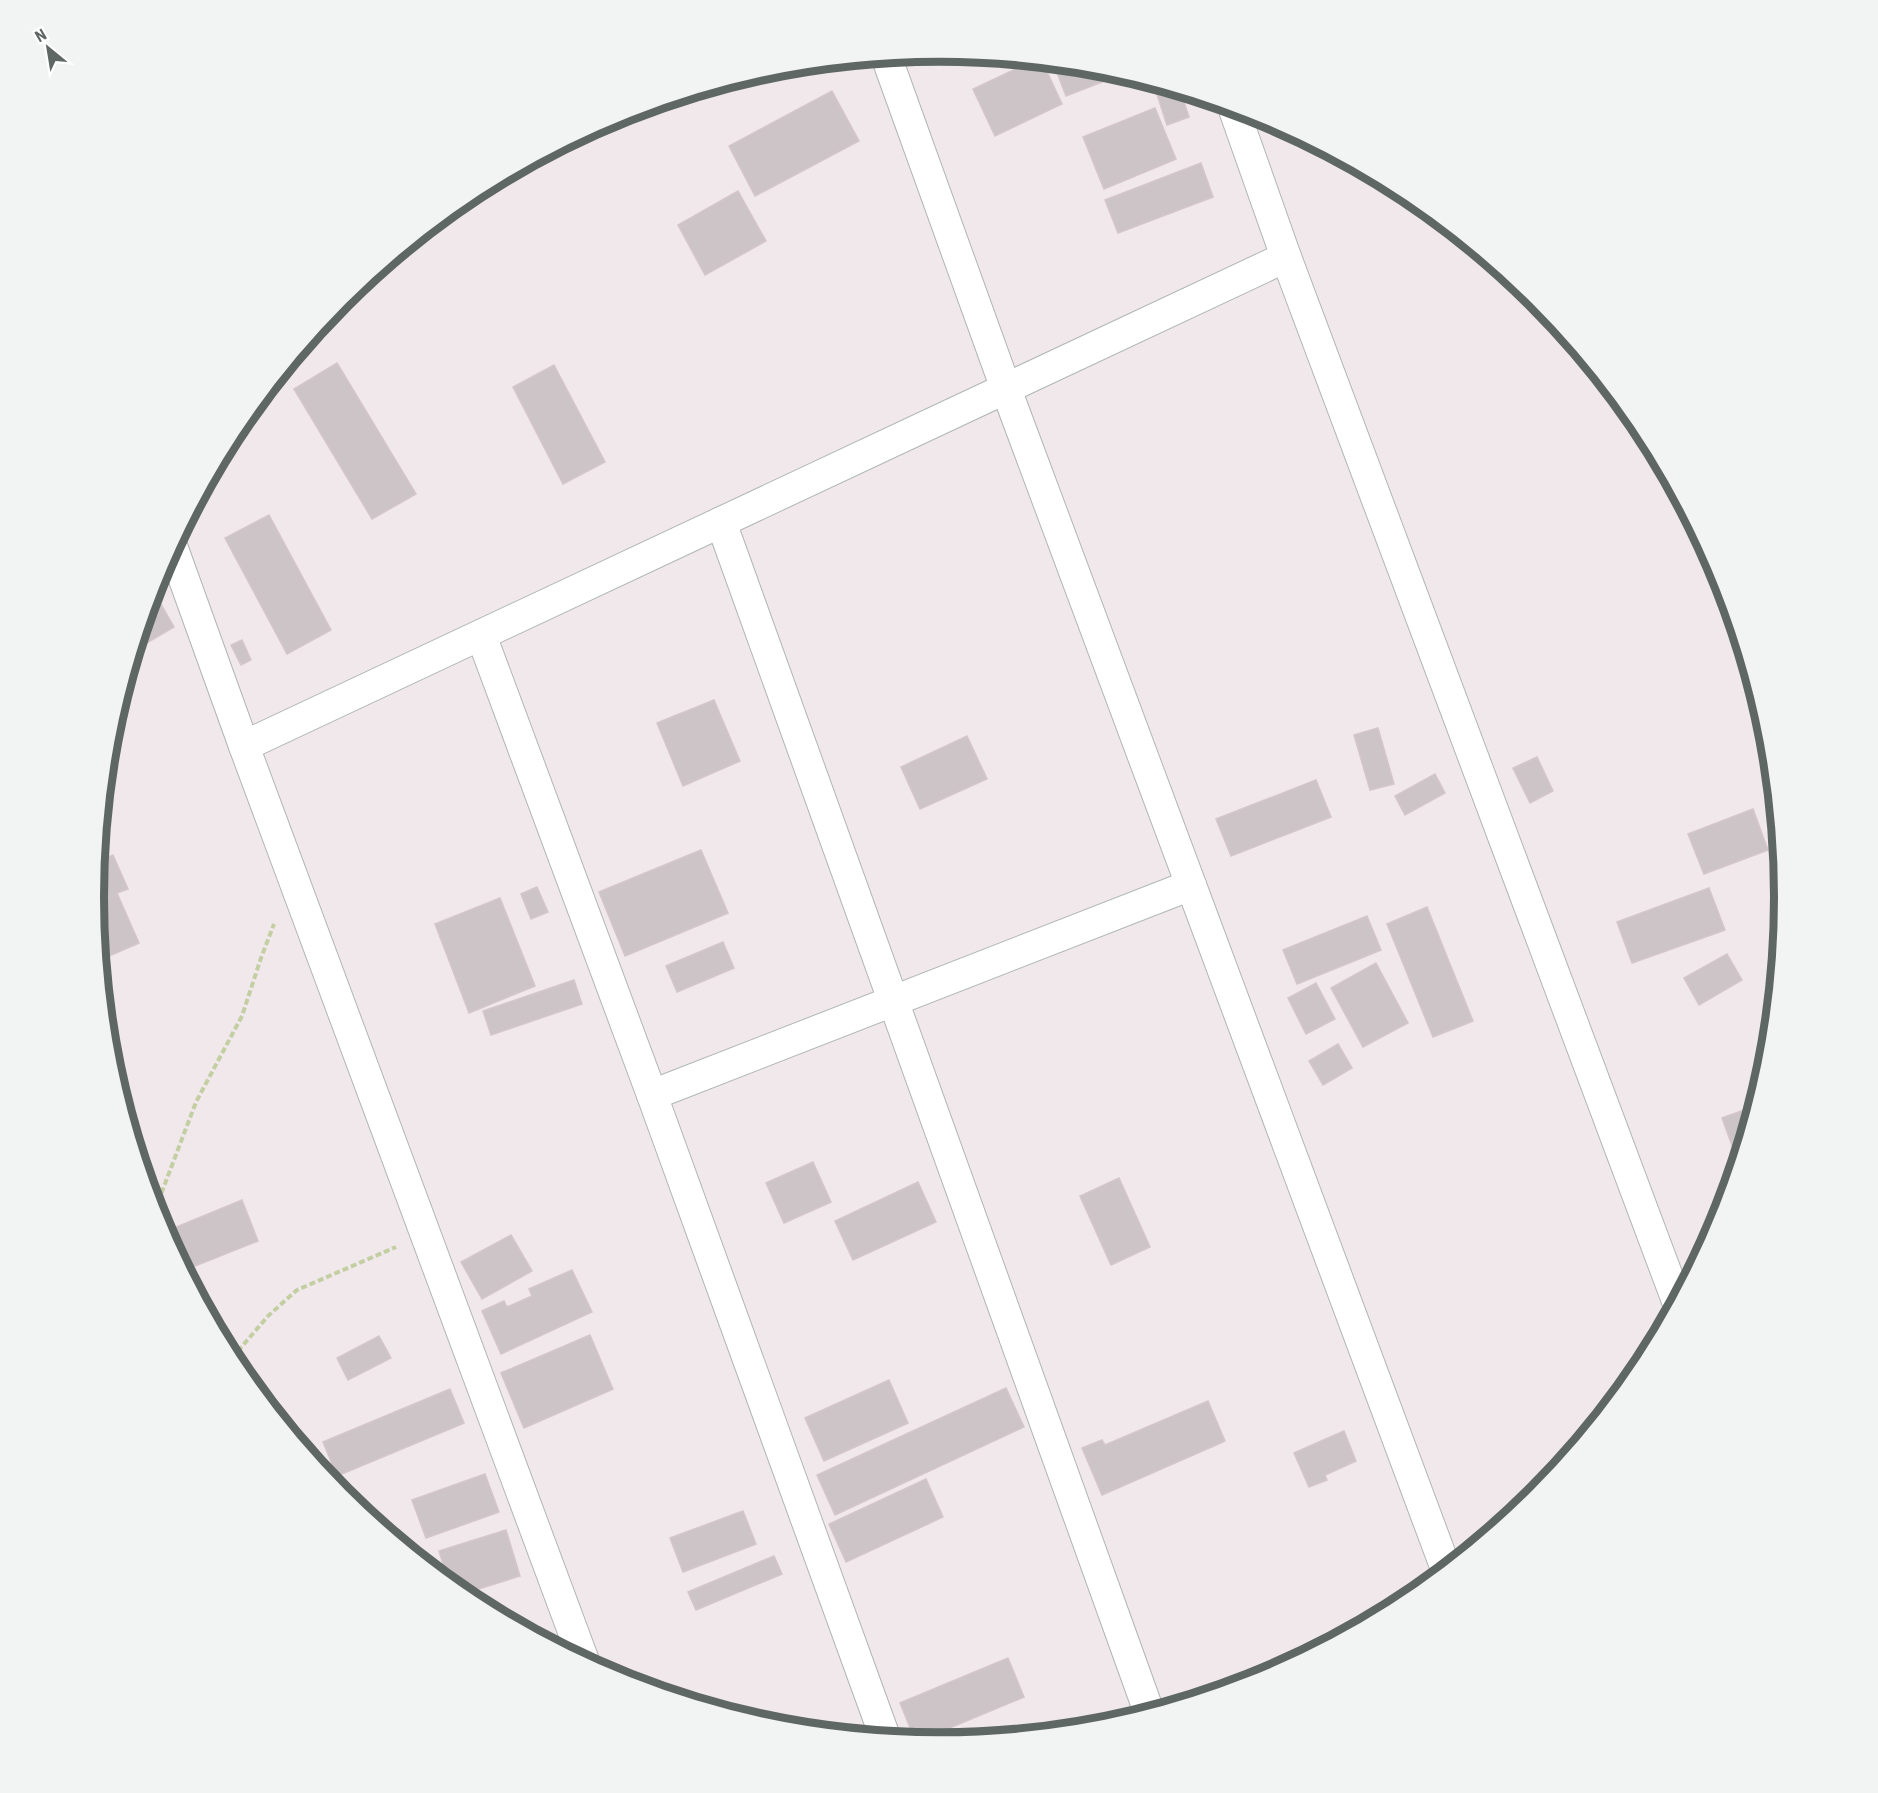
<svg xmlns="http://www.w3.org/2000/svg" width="1878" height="1793" font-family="'Roboto Condensed',sans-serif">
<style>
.building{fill:#ccc4c7;stroke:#d5c6cb;stroke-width:1.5}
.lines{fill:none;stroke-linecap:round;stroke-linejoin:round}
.minor-casing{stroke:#b0b6b5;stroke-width:32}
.path{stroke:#c3cfa3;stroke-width:4;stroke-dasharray:6 3;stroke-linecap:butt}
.minor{stroke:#fff;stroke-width:30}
.rim{fill:none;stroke:#5f6764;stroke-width:8}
</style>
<rect width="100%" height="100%" fill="#f0e8ea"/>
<g class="building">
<path d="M982,55L1004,57L986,65Z"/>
<path d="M1035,60L1042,61L1062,104L995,136L973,89Z"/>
<path d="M1053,62L1102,67L1107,80L1066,96Z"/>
<path d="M1153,82L1180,90L1189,117L1167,125Z"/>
<path d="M832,91L859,141L755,196L729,146Z"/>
<path d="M1155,108L1176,159L1104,189L1083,137Z"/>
<path d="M1201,163L1213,197L1118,233L1105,200Z"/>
<path d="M738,191L766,241L705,275L678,225Z"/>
<path d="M337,363L416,494L372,519L294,389Z"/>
<path d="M554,365L605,462L563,484L513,387Z"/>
<path d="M269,515L331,630L287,654L225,538Z"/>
<path d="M153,590L174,627L135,650Z"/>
<path d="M242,640L251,660L241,665L231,645Z"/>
<path d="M714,700L740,761L683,786L657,723Z"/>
<path d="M1378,728L1394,784L1370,790L1354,735Z"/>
<path d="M967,736L987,779L920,809L901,767Z"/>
<path d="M1537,757L1553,791L1530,803L1513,768Z"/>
<path d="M1435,774L1445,793L1405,815L1395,796Z"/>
<path d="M1316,780L1331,817L1231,856L1216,819Z"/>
<path d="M1753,809L1768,850L1704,874L1688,834Z"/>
<path d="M701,850L728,913L625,956L599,892Z"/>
<path d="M113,855L128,889L117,893L139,943L100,960L94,896L97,862Z"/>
<path d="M537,887L548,912L531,919L521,894Z"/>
<path d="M1709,888L1725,930L1632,963L1617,922Z"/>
<path d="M500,898L535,986L469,1013L435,924Z"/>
<path d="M1427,907L1473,1021L1433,1037L1387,924Z"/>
<path d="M1367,916L1381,950L1297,984L1283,950Z"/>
<path d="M723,942L734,968L677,992L666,966Z"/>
<path d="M1727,954L1742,980L1699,1005L1684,978Z"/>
<path d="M1376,963L1408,1023L1363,1047L1331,988Z"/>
<path d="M574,980L582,1004L491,1035L483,1011Z"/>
<path d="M1316,983L1335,1019L1306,1034L1288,998Z"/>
<path d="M1338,1044L1352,1068L1323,1085L1309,1061Z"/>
<path d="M1755,1106L1738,1162L1722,1118Z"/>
<path d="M813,1162L831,1202L784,1223L766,1183Z"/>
<path d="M1119,1178L1150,1247L1111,1265L1080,1196Z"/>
<path d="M918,1182L936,1222L853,1260L835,1221Z"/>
<path d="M242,1200L258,1241L185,1270L164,1232Z"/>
<path d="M511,1235L532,1271L482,1299L461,1262Z"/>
<path d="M572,1270L592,1312L501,1354L482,1311L504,1301L507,1307L532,1296L529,1289Z"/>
<path d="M590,1335L613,1389L524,1428L501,1373Z"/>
<path d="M379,1336L391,1358L348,1380L337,1358Z"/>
<path d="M889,1380L908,1423L824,1461L805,1418Z"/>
<path d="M1006,1388L1024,1427L835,1515L817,1475Z"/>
<path d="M450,1389L464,1423L337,1476L323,1442Z"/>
<path d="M1208,1401L1225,1441L1102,1495L1082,1448L1102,1440L1105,1445Z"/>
<path d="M1344,1431L1356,1461L1325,1475L1327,1480L1309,1487L1294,1453Z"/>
<path d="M485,1474L499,1512L426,1538L412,1500Z"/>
<path d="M926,1479L943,1517L846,1562L829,1524Z"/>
<path d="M743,1511L756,1544L683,1572L670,1538Z"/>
<path d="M506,1530L520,1576L463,1594L449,1583L439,1551Z"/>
<path d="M774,1556L782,1574L696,1610L688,1592Z"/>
<path d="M1008,1658L1024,1697L921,1740H915L900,1703Z"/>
</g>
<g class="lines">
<defs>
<g id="minor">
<path d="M886,56L1006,389L1446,1569"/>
<path d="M1233,107L1286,257L1677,1301"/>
<path d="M721,522L1149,1712"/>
<path d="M172,546L244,746L584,1661"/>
<path d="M481,635L652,1095L885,1737"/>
<path d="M244,746L1286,257"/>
<path d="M652,1095L1191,885"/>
</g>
</defs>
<use href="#minor" class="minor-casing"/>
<g class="path">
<path d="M155,1210L196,1102L242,1016L261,958L274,924"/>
<path d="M232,1358L268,1316L297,1290L396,1247"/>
</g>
<use href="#minor" class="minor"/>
</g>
<path d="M0 0H1878V1793H0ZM104 897a835 835 0 1 1 1670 0a835 835 0 1 1-1670 0Z" fill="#f2f3f3" fill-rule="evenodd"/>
<path class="rim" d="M104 897a835 835 0 1 1 1670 0a835 835 0 1 1-1670 0Z"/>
<g transform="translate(48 48) rotate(330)" stroke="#ffffff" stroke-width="4.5" paint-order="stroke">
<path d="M0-4.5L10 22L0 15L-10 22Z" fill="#5f6764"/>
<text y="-9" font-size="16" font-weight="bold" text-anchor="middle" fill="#5f6764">N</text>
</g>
</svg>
